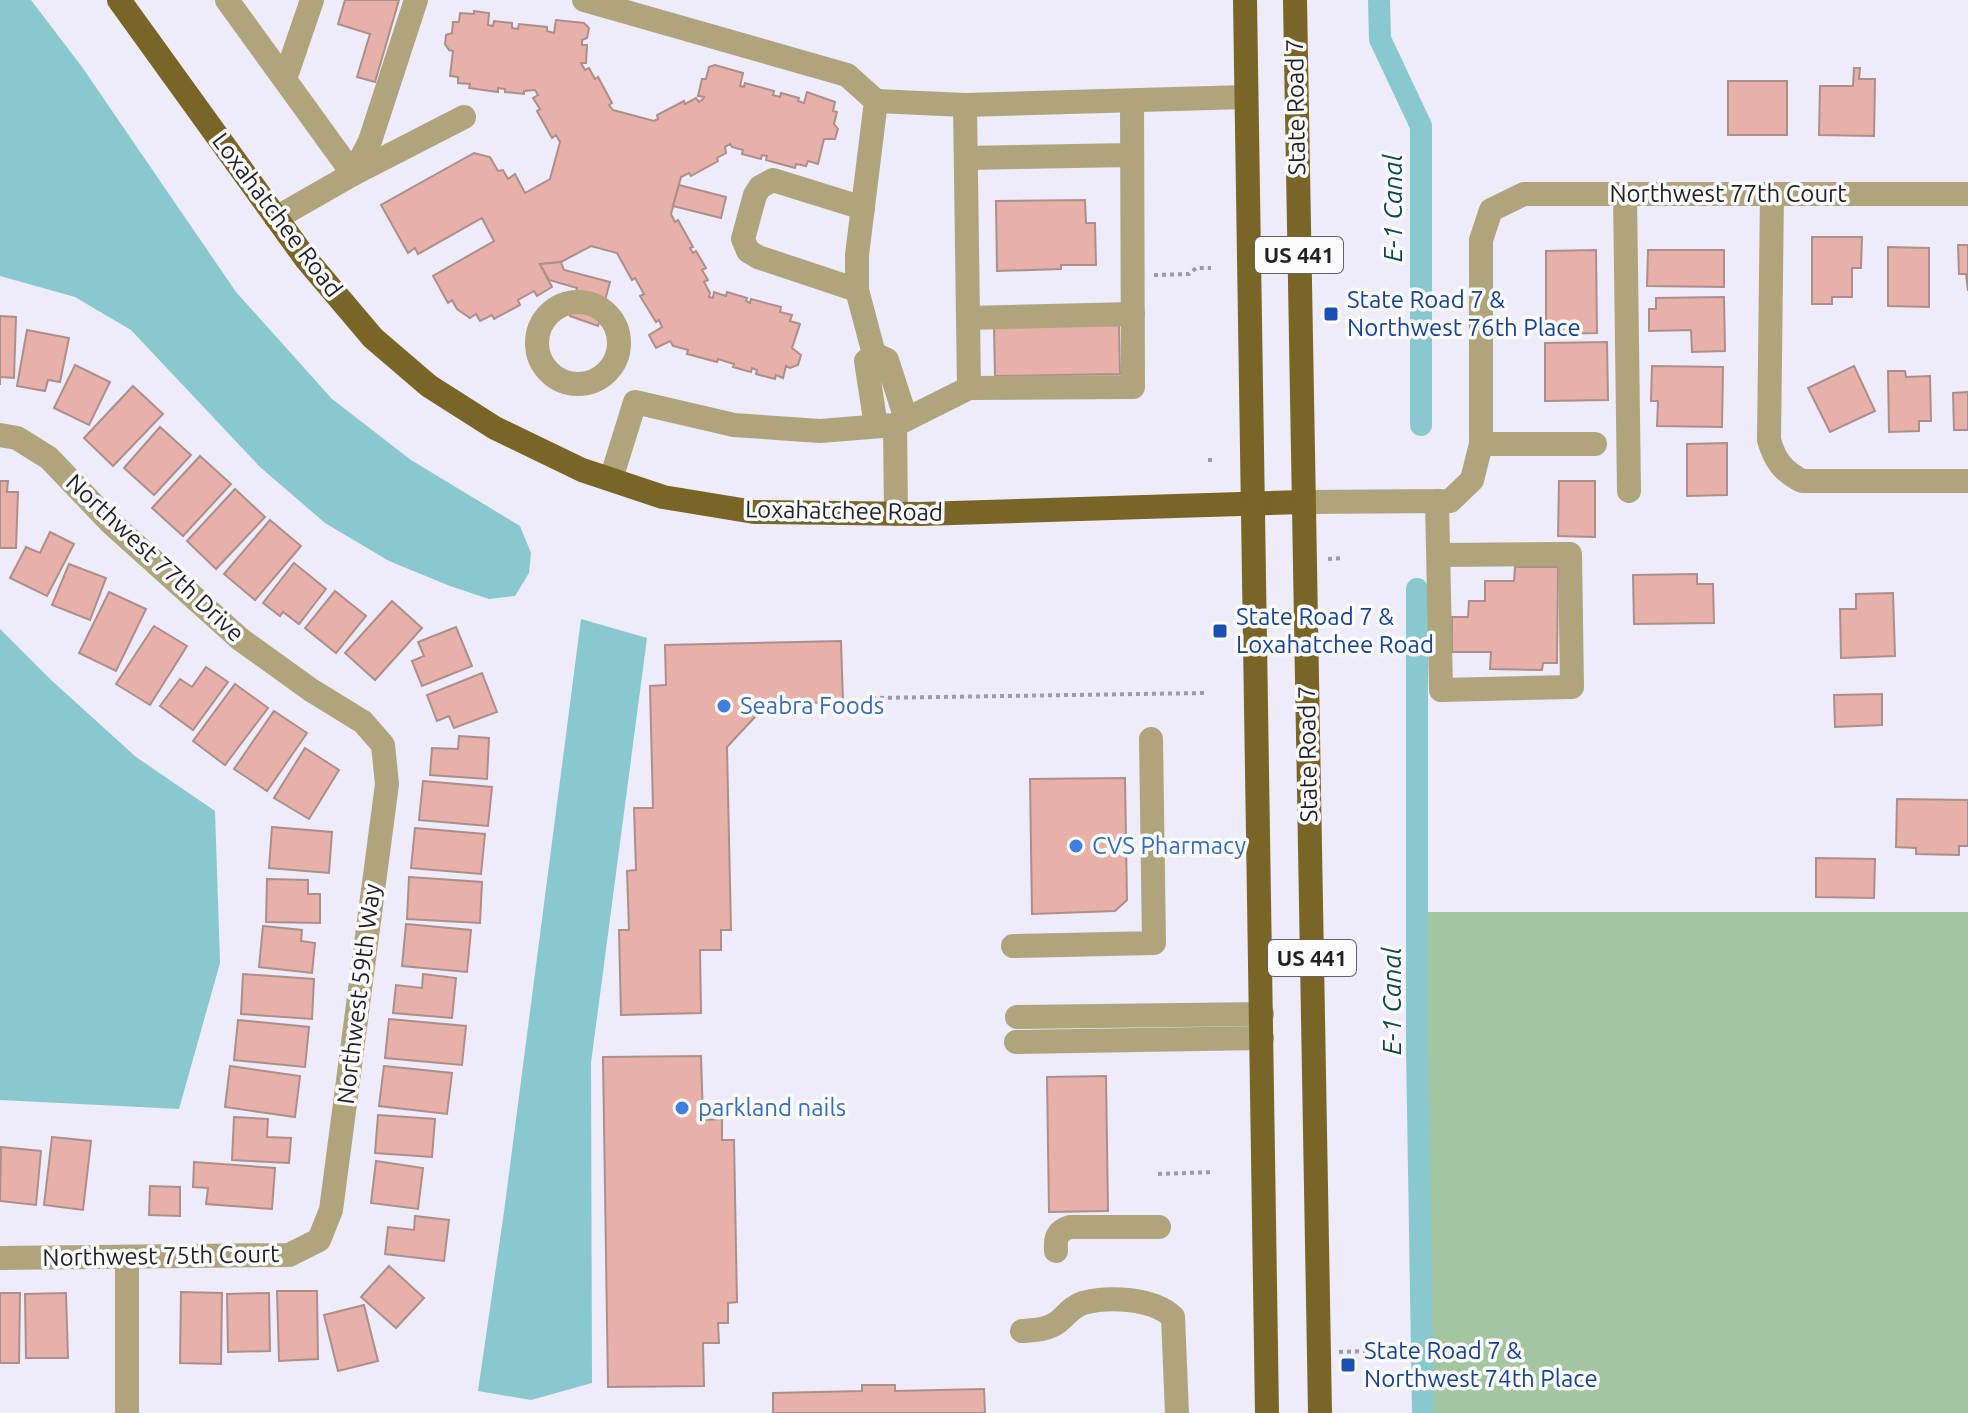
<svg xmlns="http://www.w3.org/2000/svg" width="1968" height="1413" font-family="Ubuntu,sans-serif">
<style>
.forest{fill:#a3c6a0}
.water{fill:#88c8ce}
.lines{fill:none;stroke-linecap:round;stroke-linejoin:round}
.canal{stroke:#88c8ce;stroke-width:22}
.building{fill:#e7b0a8;stroke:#ac8f8b;stroke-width:2}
.path{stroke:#9e9ba8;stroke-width:4;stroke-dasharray:4 4;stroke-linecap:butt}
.minor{stroke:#b0a47c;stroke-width:24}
.major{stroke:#796526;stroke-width:24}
.transit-dot{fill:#1a4fb4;stroke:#fbfbfb;stroke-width:3}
.shop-dot{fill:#3f7fe0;stroke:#fbfbfb;stroke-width:3}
.labels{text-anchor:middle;stroke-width:7;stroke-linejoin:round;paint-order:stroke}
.shield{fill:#fbfbfb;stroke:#626167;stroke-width:2}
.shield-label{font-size:22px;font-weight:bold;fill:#211f28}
.street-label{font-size:24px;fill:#211f28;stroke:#fbfbfb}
.transit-label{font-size:24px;fill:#164399;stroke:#fbfbfb;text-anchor:start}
.shop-label{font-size:24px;fill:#366cbe;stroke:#fbfbfb;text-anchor:start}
.water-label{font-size:26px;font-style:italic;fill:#0d484d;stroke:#fbfbfb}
</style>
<rect width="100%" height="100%" fill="#eeebfb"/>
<path class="forest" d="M1411,912H1968V1413H1424Z"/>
<g class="water">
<path d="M0,0H31L82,67L236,292L332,399L411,460L520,526L531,553L529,573L515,596L489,599L450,586L389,561L325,523L260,467L131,330L75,297L0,276Z"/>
<path d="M581,619L647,638L591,1063L592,1383L531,1400L478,1391L504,1212Z"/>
<path d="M0,629L50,679L136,757L215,811L220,963L179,1109L0,1100Z"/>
</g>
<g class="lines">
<g class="canal">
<path d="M1379,0L1380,39L1421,126V425"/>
<path d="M1417,589V1048L1423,1413"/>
</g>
</g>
<g class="building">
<path d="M345,0H399L375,82L357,77L370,34L338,24Z"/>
<path d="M474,11L489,13L488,25L493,26L494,21L512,23V28L518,29L519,24L547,27V31L554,33L556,20L584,23L589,28L587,38L582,40V45H587L586,63H581L585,70L589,68L595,79L598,77L612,103L609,105L613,110L654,121L658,119L657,115L684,101L685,104L696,98L699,102L703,99L704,97L698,96L702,79H706L709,67L715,65L743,73L740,86L744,87L745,83L774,91L773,95L780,97L781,93L799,98L798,101L804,103L807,92L835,102L833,111L837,112L834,124L838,129L835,139H824L818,164L808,161L806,166L796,164L795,168L766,160L767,156L762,155L761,159L742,154L743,150L732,147L730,144L725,147L726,153L717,158L718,161L691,176L689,173L681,177L671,214L675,222L678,220L693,247L690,248L693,253L696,251L706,268L702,270L708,280L704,282L710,293L709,297L713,298L714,292L726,296L727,292L747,298L746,301L750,303L751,299L781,307L780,312L792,315L790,321L800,324L792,348L801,355L798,365L790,368L786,366L783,378L776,375L775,379L756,374L757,370L752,368L751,372L733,367L734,364L718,359L717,362L687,354L688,350L673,346L670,341L656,348L649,335L662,327L659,320L656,322L640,296L644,294L635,278L632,280L617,253L591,246L561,262L540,264L552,287L537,296L534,291L518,300L520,305L494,319L492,315L480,321L476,314L470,318L457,309L452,300L448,303L433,276L494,241L482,218L418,254L415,248L408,253L381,205L474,153L490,157L498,171L503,170L508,179L515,174L525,193L550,179L560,142L556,135L552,138L537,111L540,109L533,98L538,95L535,90L524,91V94L505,92V89L498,88V92L469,88L470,84L458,83V77L450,76L453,51L449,50L445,44L446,35L452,33L453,22H459L460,13L474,14Z"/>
<path d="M1854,68H1860L1859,79H1875L1874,136L1819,135L1820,86H1853Z"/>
<rect x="1728" y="81" width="59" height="54"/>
<path d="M679,185L726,197L721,218L673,206Z"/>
<path d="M1085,200L1086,223H1095L1096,265H1061V269L997,271L996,201Z"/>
<path d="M1812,237H1862L1861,268H1852V297H1832V304H1812Z"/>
<path d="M1958,245H1968V291L1966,274H1959Z"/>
<path d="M1888,247L1929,248V307L1888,306Z"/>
<path d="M1596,250L1597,333L1546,334V251Z"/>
<path d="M1648,250H1724V287L1647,286Z"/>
<path d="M561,262L564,270L610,282L598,326L570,316L577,288L549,280L540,264Z"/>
<path d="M1724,297L1725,351L1692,352L1691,330L1649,331V309H1656V298Z"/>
<path d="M0,316L16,317L14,378L0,377V385Z"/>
<path d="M1119,325L1120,374L995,376L994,327Z"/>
<path d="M27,330L69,338L60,382L48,380L45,391L17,386Z"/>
<path d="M1607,342L1608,400L1545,401V343Z"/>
<path d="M75,365L110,382L89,425L54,408Z"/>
<path d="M1652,366L1723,367L1722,427L1657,426L1658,401H1651Z"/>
<path d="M1854,366L1875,411L1830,432L1808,388Z"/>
<path d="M1888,371H1905L1906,377L1930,376L1931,421H1919V431L1889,432Z"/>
<path d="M133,386L163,414L113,466L84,438Z"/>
<path d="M1968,392V430H1954L1953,393Z"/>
<path d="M160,427L191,455L154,495L124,468Z"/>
<path d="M1727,443V495L1687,496V444Z"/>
<path d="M200,456L231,484L183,536L152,508Z"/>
<path d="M0,481H8L7,492H18L16,548H0Z"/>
<path d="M1559,481H1595V537L1558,536Z"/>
<path d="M235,489L265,517L216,569L187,541Z"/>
<path d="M270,520L301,546L255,600L224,574Z"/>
<path d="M50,532L74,544L47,596L10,578L26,547L40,553Z"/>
<path d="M294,563L326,589L299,624L283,612L280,616L263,603Z"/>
<path d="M69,564L106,578L90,620L52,605Z"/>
<path d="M1515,567H1558L1557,663H1543L1542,670L1490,669L1491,652H1452V617H1468L1469,601H1485V581H1514Z"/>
<path d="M1697,574V584H1713L1714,623L1634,624L1633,575Z"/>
<path d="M335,591L366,616L336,653L305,628Z"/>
<path d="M109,592L146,609L116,671L79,653Z"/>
<path d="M1893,593L1895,656L1841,658L1840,609H1856V594Z"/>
<path d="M392,601L422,628L375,680L345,653Z"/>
<path d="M154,626L187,646L150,705L116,684Z"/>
<path d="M456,627L472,666L422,686L412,661L424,656L418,642Z"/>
<path d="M841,641L843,702L767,704L727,747L731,930H721V950H700L701,1013L621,1015L619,930H629L627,871L636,870L634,808H653L650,686L666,685L665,645Z"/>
<path d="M206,667L228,682L193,730L160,706L180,679L192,687Z"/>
<path d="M482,673L497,712L454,728L449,716L437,721L427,695Z"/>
<path d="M235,684L268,708L225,765L193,741Z"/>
<path d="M1882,694V725L1835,727L1834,695Z"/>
<path d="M274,711L307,733L267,791L234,769Z"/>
<path d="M459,736L489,738L487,779L430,775L432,748L458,749Z"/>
<path d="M305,748L339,770L309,819L274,798Z"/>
<path d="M1125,778L1127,900L1115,911L1032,914L1030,779Z"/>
<path d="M423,781L492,787L488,826L419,820Z"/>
<path d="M1897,799L1968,800V846H1959V855L1916,854V848L1896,847Z"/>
<path d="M272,827L332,832L329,873L269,868Z"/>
<path d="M415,828L485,834L481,874L411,868Z"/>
<path d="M1816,858L1875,859L1874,898L1816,897Z"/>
<path d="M409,877L482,882L480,923L407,919Z"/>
<path d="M267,879L308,880V894H320V923L266,922Z"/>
<path d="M406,924L471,930L467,972L402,966Z"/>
<path d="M263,926L302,930L301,941L315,943L312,973L259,967Z"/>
<path d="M243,974L314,979L312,1019L241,1014Z"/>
<path d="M423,974L456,978L452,1018L393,1013L396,985L422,988Z"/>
<path d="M389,1019L466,1026L462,1065L385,1058Z"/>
<path d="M238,1020L309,1027L305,1067L234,1060Z"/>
<path d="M701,1056L703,1120L722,1119V1140H734L737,1302L728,1303V1323H718L719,1343H703L704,1386L608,1387L603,1057Z"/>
<path d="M230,1066L300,1076L295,1117L225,1107Z"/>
<path d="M384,1066L452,1073L447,1114L379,1106Z"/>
<path d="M1106,1076L1108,1211L1049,1212L1047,1077Z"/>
<path d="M378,1115L435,1119L432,1157L375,1153Z"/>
<path d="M234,1117L268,1119L267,1137L291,1138L289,1163L232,1160Z"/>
<path d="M52,1137L91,1141L83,1210L44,1205Z"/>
<path d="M1,1147L41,1151L36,1205L0,1201Z"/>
<path d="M376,1161L423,1168L418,1209L371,1203Z"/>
<path d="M194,1162L275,1168L272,1209L206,1204L208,1188L193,1187Z"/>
<path d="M150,1186L180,1187V1216L149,1215Z"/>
<path d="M415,1216L449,1220L444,1261L385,1254L388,1227L414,1230Z"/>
<path d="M389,1266L424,1298L396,1328L361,1297Z"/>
<path d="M277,1291H317L318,1359L279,1361Z"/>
<path d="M181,1292L222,1293L221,1364L180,1363Z"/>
<path d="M0,1293H20L19,1363H0Z"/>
<path d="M66,1293L68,1358H26L25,1294Z"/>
<path d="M269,1293L270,1351L228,1352L227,1294Z"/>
<path d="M364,1305L378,1361L338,1371L324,1315Z"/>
<path d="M862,1385H895V1391L984,1389L985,1413H773V1393L862,1391Z"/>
</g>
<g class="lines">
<g class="path">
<path d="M1154,275L1189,274L1196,268H1211"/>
<path d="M1208,460H1215"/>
<path d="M1328,559L1344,558"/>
<path d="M872,698L1205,693"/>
<path d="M1158,1174L1214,1172"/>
<path d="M1339,1352L1392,1350"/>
</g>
<g class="minor">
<path d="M227,0L353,174L370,141L416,0"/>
<path d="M584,0L847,75L876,101L857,255V290L874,354"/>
<path d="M285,79L312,0"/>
<path d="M876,101L965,105"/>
<path d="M966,158L1132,155"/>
<path d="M1625,194L1629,491"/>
<path d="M1772,194L1769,440C1775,461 1783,471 1802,481H1968"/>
<path d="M276,218L353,174L464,117"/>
<path d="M857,290L758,257L748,251L743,239L755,195L760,187L773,180L863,208"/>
<circle cx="578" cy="343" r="41"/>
<path d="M968,318L1133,314"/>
<path d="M969,388L1133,387L1132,102"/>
<path d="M895,425L896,514"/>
<path d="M876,426L866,361L874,354L887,360L906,419"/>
<path d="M0,435L17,438L49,458L110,522L240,639L311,690L363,722L383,745L387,784L331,1210L319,1240L289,1255L0,1258"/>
<path d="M1481,444H1595"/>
<path d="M611,479L635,402L734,425L820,431L895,425L969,388L965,105L1246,97"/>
<path d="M1437,501L1441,690L1572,687L1570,554L1439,555"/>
<path d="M1303,502L1450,501L1472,480L1481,444V240L1491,210L1524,194H1968"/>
<path d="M1013,946L1154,943L1151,739"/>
<path d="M1017,1017L1262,1014"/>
<path d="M1016,1042L1262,1038"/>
<path d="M1056,1251C1055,1238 1057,1231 1070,1227H1159"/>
<path d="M127,1259V1413"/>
<path d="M1022,1331C1035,1330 1047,1330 1058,1322C1067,1315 1071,1307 1083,1303C1109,1296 1153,1298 1173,1317L1177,1413"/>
</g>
<g class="major">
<path d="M119,0L306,259L373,338L429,386L495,428L582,470L663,497L754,512L920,514L1303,502"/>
<path d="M1245,0L1267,1413"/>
<path d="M1295,0L1320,1413"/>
</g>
</g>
<g class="transit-dot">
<rect x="1323" y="306" width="16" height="16" rx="4"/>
<rect x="1212" y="623" width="16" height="16" rx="4"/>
<rect x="1340" y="1357" width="16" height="16" rx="4"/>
</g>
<g class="shop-dot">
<circle cx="724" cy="706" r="8"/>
<circle cx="1076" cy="846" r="8"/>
<circle cx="682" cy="1108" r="8"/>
</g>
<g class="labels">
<g class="shield">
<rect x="1255" y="237" width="88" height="36" rx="6"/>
<rect x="1268" y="940" width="88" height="36" rx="6"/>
</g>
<g class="shield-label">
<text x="1299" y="263">US 441</text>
<text x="1312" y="966">US 441</text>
</g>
<g class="street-label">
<text transform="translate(1296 107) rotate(-91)" y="8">State Road 7</text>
<text x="1728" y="202">Northwest 77th Court</text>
<text transform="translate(277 215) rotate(53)" y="8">Loxahatchee Road</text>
<text transform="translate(844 511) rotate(1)" y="8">Loxahatchee Road</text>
<text transform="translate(155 558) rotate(43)" y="8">Northwest 77th Drive</text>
<text transform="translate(1308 754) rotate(-91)" y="8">State Road 7</text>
<text transform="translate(359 994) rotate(-83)" y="8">Northwest 59th Way</text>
<text transform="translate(161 1256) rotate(-1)" y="8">Northwest 75th Court</text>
</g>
<g class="transit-label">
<text x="1347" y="308">State Road 7 &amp;<tspan x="1347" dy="28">Northwest 76th Place</tspan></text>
<text x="1236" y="625">State Road 7 &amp;<tspan x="1236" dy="28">Loxahatchee Road</tspan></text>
<text x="1364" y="1359">State Road 7 &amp;<tspan x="1364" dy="28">Northwest 74th Place</tspan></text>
</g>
<g class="shop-label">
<text x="740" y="714">Seabra Foods</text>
<text x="1092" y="854">CVS Pharmacy</text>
<text x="698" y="1116">parkland nails</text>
</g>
<g class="water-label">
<text transform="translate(1393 208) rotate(-90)" y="9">E-1 Canal</text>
<text transform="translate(1392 1001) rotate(-90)" y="9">E-1 Canal</text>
</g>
</g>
</svg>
